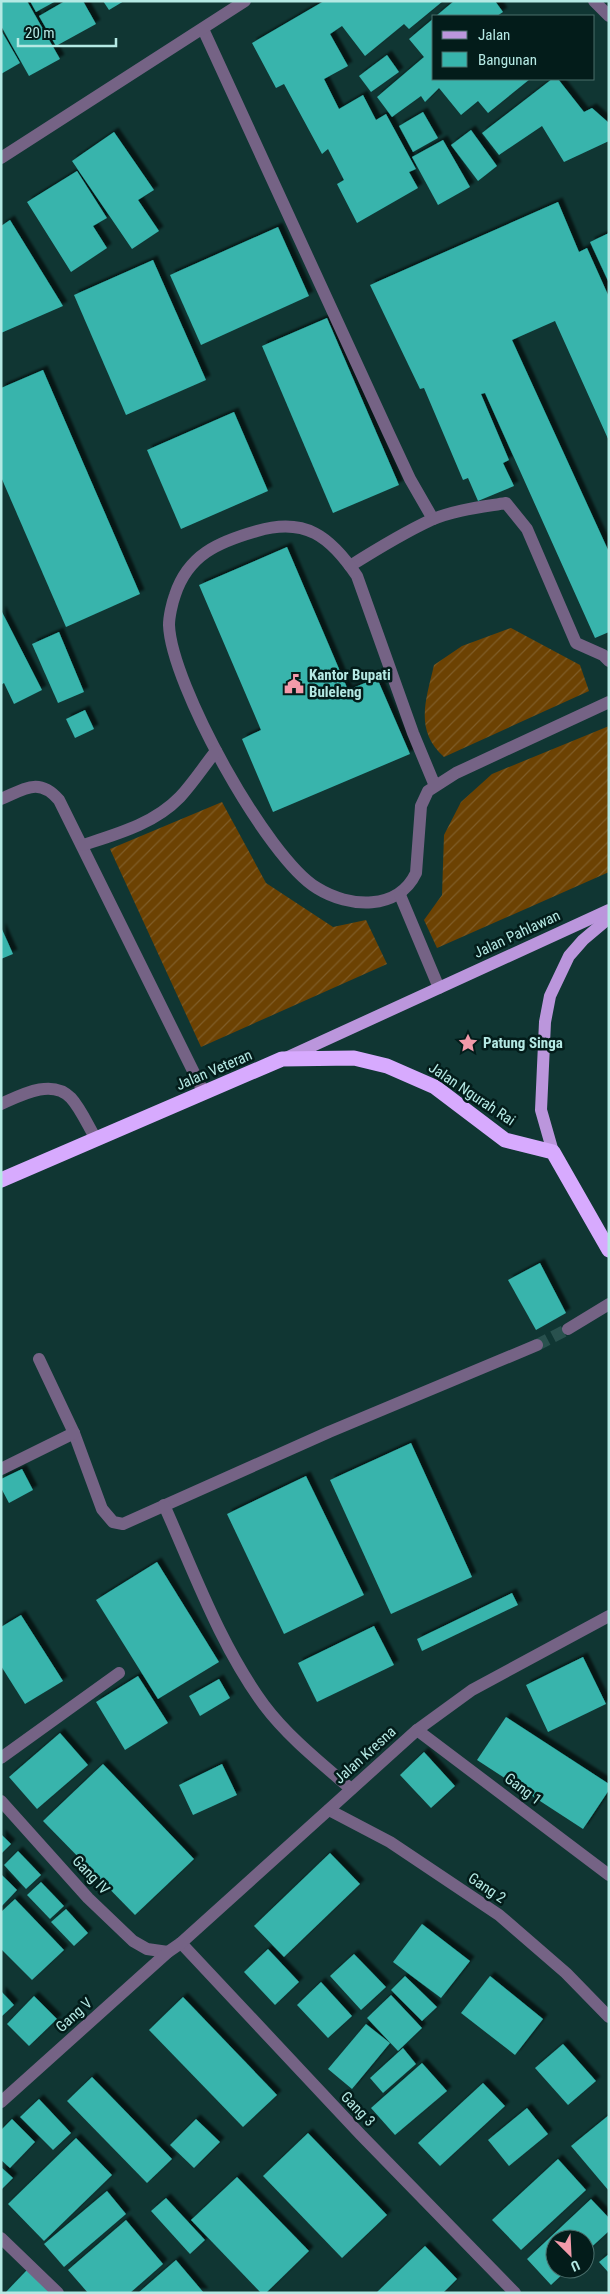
<svg xmlns="http://www.w3.org/2000/svg" width="610" height="2294" font-family="'Roboto Condensed',sans-serif">
<style>
.garden{fill:url(#garden-furrows)}
.building{fill:#37b4ac;filter:url(#shadow)}
.lines{fill:none;stroke-linecap:round;stroke-linejoin:round}
.minor-tunnel{stroke:#29514e;stroke-width:12;stroke-dasharray:12 6;stroke-linecap:butt}
.minor{stroke:#756385;stroke-width:12}
.major{stroke:#bb96dc;stroke-width:12}
.highway{stroke:#d7aafe;stroke-width:15}
.labels{text-anchor:middle;stroke-width:5;stroke-linejoin:round;paint-order:stroke}
.poi-label{font-size:15px;font-weight:bold;fill:#b5e9e4;stroke:#031c1a;text-anchor:start}
.street-label{font-size:15px;fill:#b5e9e4;stroke:#031c1a}
</style>
<defs>
<pattern id="garden-furrows" width="10" height="10" patternUnits="userSpaceOnUse" patternTransform="scale(1.25)"><rect width="10" height="10" fill="#6c4203"/><path d="M-1 1l2-2M0 10L10 0M9 11l2-2" fill="none" stroke="#7f5d28"/></pattern>
<filter id="shadow"><feDropShadow dx="4.5" dy="-4.5" stdDeviation="1" flood-color="#0009"/></filter>
</defs>
<rect width="100%" height="100%" fill="#103633"/>
<g class="garden">
<path d="M511,628L580,665L589,691L444,757C414,730 426,700 434,665L462,646Z"/>
<path d="M609,726V872L437,948L424,920L442,895L444,835L461,802L492,774Z"/>
<path d="M222,802L266,883L333,927L366,920L387,964L201,1047L110,849Z"/>
</g>
<g class="building">
<path d="M1,1H27L60,59L29,76L1,26Z"/>
<path d="M30,1H56L36,12Z"/>
<path d="M65,1H83L96,24L56,46L39,16Z"/>
<path d="M103,1H124L109,10Z"/>
<path d="M324,1H443L409,29L404,24L365,56L342,26L330,34L348,66L324,79L339,109L363,95L376,120L386,114L416,169L409,172L418,188L357,223L337,184L344,180L328,149L322,154L284,84L276,88L252,43Z"/>
<path d="M454,1H495L503,12L497,16H436Z"/>
<path d="M434,18V79H530L488,113L478,101L461,115L439,88L425,102L421,96L392,117L377,97L424,57L409,39Z"/>
<path d="M1,30L20,63L1,74Z"/>
<path d="M387,55L399,72L371,92L359,76Z"/>
<path d="M552,79H558L584,112L592,108L609,123V141L564,162L542,126L499,155L482,133Z"/>
<path d="M423,112L438,138L413,152L399,126Z"/>
<path d="M471,130L497,166L478,181L451,145Z"/>
<path d="M114,132L154,190L138,200L159,231L132,249L72,161Z"/>
<path d="M443,140L470,187L438,205L412,157Z"/>
<path d="M77,171L107,218L93,226L107,248L71,272L27,202Z"/>
<path d="M558,202L579,252L587,248L609,297V441L555,321L512,340L609,552V632L595,638L485,393L481,394L509,460L503,463L514,486L478,501L468,478L463,480L424,388L420,389L370,285Z"/>
<path d="M10,220L63,306L1,333V226Z"/>
<path d="M278,227L309,296L201,345L170,275Z"/>
<path d="M609,233V283L590,242Z"/>
<path d="M153,260L206,380L126,415L74,295Z"/>
<path d="M327,318L399,485L333,513L262,346Z"/>
<path d="M43,370L140,594L66,627L1,477V388Z"/>
<path d="M234,412L268,491L181,529L147,450Z"/>
<path d="M287,547L348,690L377,678L410,754L273,812L242,739L261,730L199,585Z"/>
<path d="M1,610L42,690L14,704L4,683L1,685Z"/>
<path d="M59,632L84,692L58,703L32,644Z"/>
<path d="M85,710L94,729L75,738L66,719Z"/>
<path d="M1,927L13,954L1,959Z"/>
<path d="M540,1263L566,1313L536,1330L508,1280Z"/>
<path d="M411,1443L472,1577L391,1614L330,1480Z"/>
<path d="M22,1469L33,1490L9,1503L1,1488V1479Z"/>
<path d="M306,1476L364,1595L284,1634L227,1514Z"/>
<path d="M157,1562L219,1662L158,1699L96,1600Z"/>
<path d="M512,1593L518,1605L422,1651L417,1639Z"/>
<path d="M21,1615L63,1681L25,1704L1,1666V1627Z"/>
<path d="M374,1626L394,1665L317,1702L298,1663Z"/>
<path d="M583,1657L606,1704L548,1732L526,1685Z"/>
<path d="M138,1676L168,1723L125,1750L96,1702Z"/>
<path d="M219,1679L230,1698L200,1716L189,1696Z"/>
<path d="M506,1717L609,1784V1790L583,1829L477,1760Z"/>
<path d="M60,1733L88,1765L37,1809L9,1777Z"/>
<path d="M424,1752L455,1786L431,1808L400,1775Z"/>
<path d="M103,1764L194,1859L135,1915L43,1821Z"/>
<path d="M222,1764L237,1795L193,1815L179,1785Z"/>
<path d="M1,1834L11,1844L1,1854Z"/>
<path d="M18,1851L41,1875L26,1889L4,1865Z"/>
<path d="M330,1853L360,1884L284,1957L254,1926Z"/>
<path d="M1,1874L17,1890L1,1907Z"/>
<path d="M41,1882L64,1906L50,1919L27,1895Z"/>
<path d="M15,1899L64,1950L32,1980L1,1949V1912Z"/>
<path d="M66,1909L88,1933L74,1946L51,1922Z"/>
<path d="M422,1924L470,1961L441,1998L393,1962Z"/>
<path d="M268,1949L299,1982L275,2005L244,1972Z"/>
<path d="M354,1954L386,1987L361,2010L330,1976Z"/>
<path d="M405,1976L437,2007L422,2021L391,1990Z"/>
<path d="M490,1976L543,2019L515,2055L461,2013Z"/>
<path d="M321,1982L352,2016L328,2038L297,2005Z"/>
<path d="M1,1991L14,2005L1,2017Z"/>
<path d="M391,1995L422,2028L398,2051L367,2018Z"/>
<path d="M34,1996L57,2019L29,2046L7,2024Z"/>
<path d="M183,1997L277,2095L243,2127L149,2030Z"/>
<path d="M366,2024L390,2043L352,2089L328,2069Z"/>
<path d="M563,2044L596,2081L568,2105L535,2068Z"/>
<path d="M403,2048L416,2064L383,2093L370,2078Z"/>
<path d="M422,2063L447,2091L395,2135L371,2108Z"/>
<path d="M92,2077L172,2159L147,2183L67,2101Z"/>
<path d="M483,2083L505,2106L440,2166L418,2143Z"/>
<path d="M39,2099L71,2133L53,2150L20,2117Z"/>
<path d="M527,2108L548,2134L509,2166L488,2140Z"/>
<path d="M609,2115V2191L571,2146Z"/>
<path d="M12,2119L35,2142L10,2168L1,2160V2130Z"/>
<path d="M196,2119L220,2142L194,2168L170,2145Z"/>
<path d="M308,2133L387,2215L342,2258L263,2176Z"/>
<path d="M76,2138L112,2175L44,2241L8,2204Z"/>
<path d="M558,2159L586,2190L521,2250L492,2220Z"/>
<path d="M1,2167L13,2178L1,2190Z"/>
<path d="M237,2177L309,2251L266,2293H261L191,2220Z"/>
<path d="M107,2191L126,2214L64,2267L44,2244Z"/>
<path d="M166,2198L205,2240L190,2254L151,2211Z"/>
<path d="M591,2199L609,2218V2231L585,2253V2239H555V2269H568L551,2285L527,2259Z"/>
<path d="M126,2220L163,2264L130,2293H88L68,2270Z"/>
<path d="M425,2246L457,2279L443,2293H376Z"/>
<path d="M609,2254V2273L599,2262Z"/>
<path d="M176,2260L204,2293H138Z"/>
<path d="M27,2270L51,2293H5Z"/>
</g>
<g class="lines">
<path class="minor-tunnel" d="M537,1345L568,1329"/>
<g class="minor">
<path d="M594,1L609,16"/>
<path d="M203,29L389,434L410,479L433,519"/>
<path d="M1,158L245,1"/>
<path d="M350,566C377,549 403,533 431,520C454,510 482,507 506,503L527,529L576,643L603,655L609,661"/>
<path d="M435,786L413,733L357,576C330,536 305,517 257,531C218,542 188,555 175,595C172,603 169,617 169,625C171,684 267,858 317,888C349,908 398,911 416,873L421,806L428,791L456,773L609,702"/>
<path d="M1,799C25,789 39,777 59,800L204,1093"/>
<path d="M83,845C117,834 154,824 180,797C193,783 204,766 216,751"/>
<path d="M400,895L439,988"/>
<path d="M1,1104C21,1095 52,1078 71,1098C81,1109 88,1126 96,1139"/>
<path d="M568,1329L609,1304"/>
<path d="M39,1359L74,1433L102,1509L113,1522L123,1524L329,1432L537,1345"/>
<path d="M1,1469L74,1433"/>
<path d="M164,1505C194,1572 220,1645 264,1705C288,1737 321,1763 351,1789"/>
<path d="M417,1730L609,1875"/>
<path d="M1,1758L119,1673"/>
<path d="M1,1801L88,1898L133,1941L147,1949L168,1952"/>
<path d="M329,1810L390,1842L499,1915L566,1973L609,2017"/>
<path d="M181,1943L361,2135L515,2293"/>
<path d="M1,2102L168,1952L181,1943L417,1730L472,1690L609,1616"/>
<path d="M1,2238L58,2293"/>
</g>
<g class="major">
<path d="M286,1058L609,910"/>
<path d="M553,1152L541,1110L545,1022L550,996L569,956L583,940L609,918"/>
</g>
<path class="highway" d="M1,1180L282,1059L354,1058L387,1066L435,1087L505,1140L553,1152L609,1250"/>
</g>
<defs>
<symbol id="civic-bare" viewBox="-9 -9 18 18"><path d="M-.6-6.5H3V-4.5H.6V-3L4-1V1h2V6H-6V1h2V-1L-.6-3ZM-1.2 2.5V6h2.4V2.5Z" fill="#f39aaa" stroke="#031c1a" stroke-width="2.5" paint-order="stroke"/></symbol>
<symbol id="sight-bare" viewBox="-9 -9 18 18"><path d="M0-6L1.8-2.2L6-1.7L2.9 1.2L3.7 5.4L0 3.3L-3.7 5.4L-2.9 1.2L-6-1.7L-1.8-2.2Z" fill="#f39aaa" stroke="#031c1a" stroke-width="2.5" paint-order="stroke"/></symbol>
</defs>
<g fill-rule="evenodd">
<use href="#civic-bare" x="280" y="670" width="28" height="28"/>
<use href="#sight-bare" x="454" y="1029" width="28" height="28"/>
</g>
<g class="labels">
<g class="poi-label">
<text x="309" y="680">Kantor Bupati<tspan x="309" dy="17">Buleleng</tspan></text>
<text x="483" y="1048">Patung Singa</text>
</g>
<g class="street-label">
<text transform="translate(517 934) rotate(-25)" y="5">Jalan Pahlawan</text>
<text transform="translate(214 1070) rotate(-23)" y="5">Jalan Veteran</text>
<text transform="translate(472 1094) rotate(34)" y="5">Jalan Ngurah Rai</text>
<text transform="translate(365 1755) rotate(-42)" y="5">Jalan Kresna</text>
<text transform="translate(523 1789) rotate(37)" y="5">Gang 1</text>
<text transform="translate(91 1875) rotate(47)" y="5">Gang IV</text>
<text transform="translate(487 1888) rotate(34)" y="5">Gang 2</text>
<text transform="translate(74 2015) rotate(-42)" y="5">Gang V</text>
<text transform="translate(358 2109) rotate(46)" y="5">Gang 3</text>
</g>
</g>
<rect width="610" height="2294" fill="none" stroke="#b5e9e4" stroke-width="5"/>
<rect x="432" y="15" width="162" height="65" fill="#031c1a" stroke="#4a6e6b"/>
<rect x="442" y="31" width="25" height="8" fill="#bb96dc" stroke="#4a6e6b"/>
<text x="478" y="40" font-size="15" fill="#b5e9e4">Jalan</text>
<rect x="442" y="52" width="25" height="15" fill="#37b4ac" stroke="#4a6e6b"/>
<text x="478" y="65" font-size="15" fill="#b5e9e4">Bangunan</text>
<g transform="translate(570 2254) rotate(156)"><circle r="24" fill="#031c1a" stroke="#4a6e6b"/>
<path d="M0-4L9 19L0 12L-9 19Z" fill="#f39aaa"/>
<text y="-8" font-size="14" font-weight="bold" text-anchor="middle" fill="#b5e9e4">U</text>
</g>
<path d="M18 38v8h98v-8" fill="none" stroke="#b5e9e4" stroke-width="2.5"/>
<text x="25" y="38" font-size="15" fill="#b5e9e4" stroke="#031c1a" stroke-width="4" paint-order="stroke">20 m</text>
</svg>
